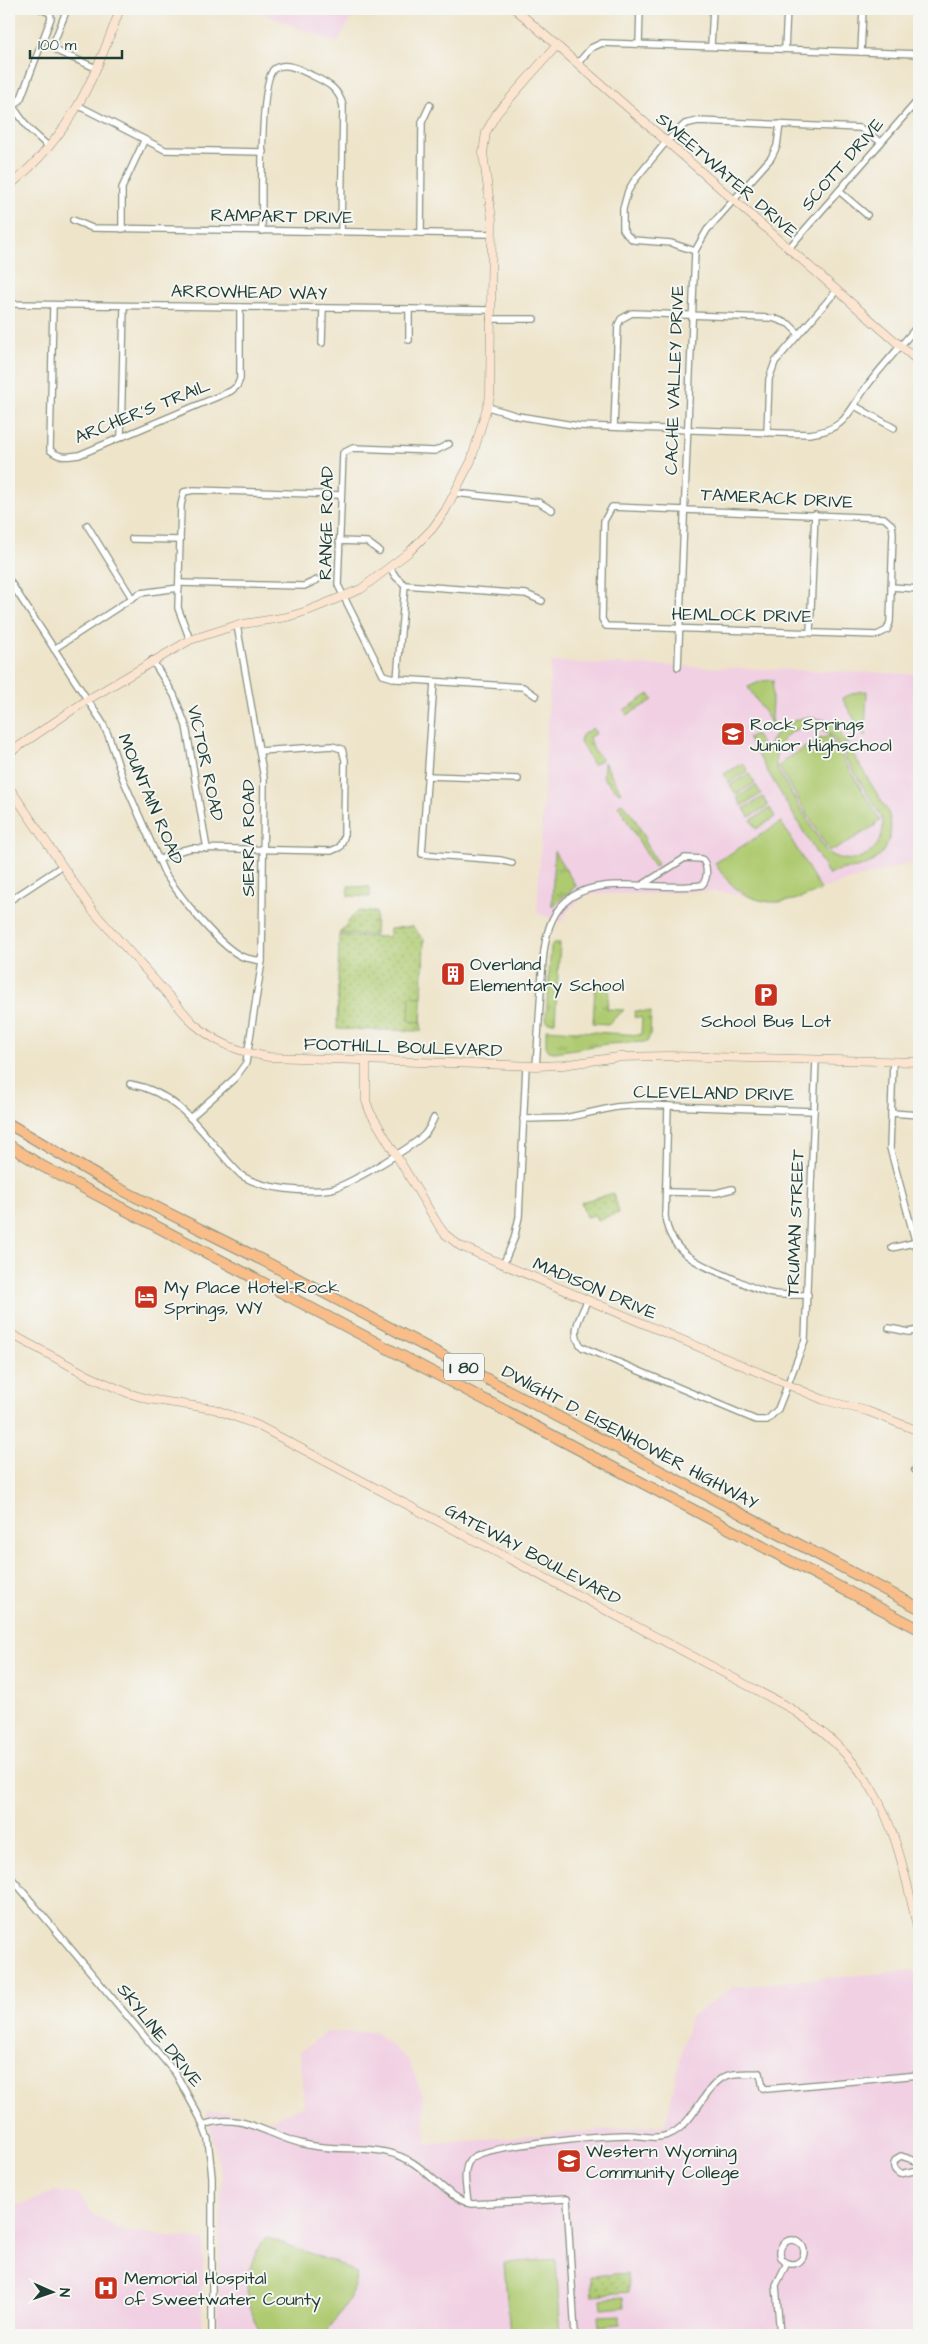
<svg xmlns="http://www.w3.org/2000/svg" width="928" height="2344" font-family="'Architects Daughter',sans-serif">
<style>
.built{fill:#f1d0e3}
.grass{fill:url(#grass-tufts);stroke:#678452}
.park{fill:url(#park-dots);stroke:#678452}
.garden{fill:#afcb71;stroke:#678452;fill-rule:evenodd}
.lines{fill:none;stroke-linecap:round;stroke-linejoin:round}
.street-casing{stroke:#86907f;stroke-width:8}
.secondary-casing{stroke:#86907f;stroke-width:9}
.highway-casing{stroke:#86907f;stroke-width:12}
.street{stroke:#fff;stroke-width:5.5}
.secondary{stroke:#fce5d0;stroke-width:8}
.highway{stroke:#f8bd89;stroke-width:10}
.labels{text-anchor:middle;stroke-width:4;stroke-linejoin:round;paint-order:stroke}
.shield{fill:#f6f6f2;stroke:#60746d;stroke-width:1}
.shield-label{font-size:16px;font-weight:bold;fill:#1f3d34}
.street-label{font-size:18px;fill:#1f3d34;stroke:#f6f6f2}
.poi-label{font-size:18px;fill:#1f3d34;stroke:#f6f6f2;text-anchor:start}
</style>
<defs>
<pattern id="grass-tufts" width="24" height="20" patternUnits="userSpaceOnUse" patternTransform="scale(1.25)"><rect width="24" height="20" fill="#afcb71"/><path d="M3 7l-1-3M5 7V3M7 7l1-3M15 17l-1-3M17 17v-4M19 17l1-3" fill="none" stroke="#8ea65e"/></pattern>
<pattern id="park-dots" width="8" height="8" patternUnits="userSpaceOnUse" patternTransform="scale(1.25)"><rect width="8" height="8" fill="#afcb71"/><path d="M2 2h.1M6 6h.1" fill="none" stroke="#8ea65e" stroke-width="1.8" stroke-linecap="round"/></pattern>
</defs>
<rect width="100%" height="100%" fill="#f6f6f2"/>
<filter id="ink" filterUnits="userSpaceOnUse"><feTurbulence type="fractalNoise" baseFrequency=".02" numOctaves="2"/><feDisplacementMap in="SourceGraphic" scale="10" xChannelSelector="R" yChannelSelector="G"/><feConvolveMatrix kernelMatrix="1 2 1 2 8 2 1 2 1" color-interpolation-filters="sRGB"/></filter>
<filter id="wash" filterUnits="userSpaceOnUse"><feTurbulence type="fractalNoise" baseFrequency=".0096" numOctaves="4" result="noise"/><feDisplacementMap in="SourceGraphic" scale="20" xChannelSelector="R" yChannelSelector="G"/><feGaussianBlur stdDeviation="1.12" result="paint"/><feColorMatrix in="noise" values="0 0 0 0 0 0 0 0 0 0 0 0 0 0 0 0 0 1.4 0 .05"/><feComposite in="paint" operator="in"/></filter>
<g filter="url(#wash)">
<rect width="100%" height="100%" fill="#eee4ca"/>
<g class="built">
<path d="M252,9H357L337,43Z"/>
<path d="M551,662L919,674V794L914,862L821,889L793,901L770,903L732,893L701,891L649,894H595L586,896L570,908L561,922L537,913Z"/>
<path d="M914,1970L919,1988V2335H217L222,2178L206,2111L226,2112L268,2121L304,2106L300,2052L326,2032H375L409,2061L423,2096L426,2144L665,2125L690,2017L733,1987Z"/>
<path d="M56,2191L79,2195L93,2215L123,2231L204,2240L201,2335H9V2206L23,2204Z"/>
</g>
<g class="grass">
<path d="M649,694L653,700L627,715L624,710Z"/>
<path d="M593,728L596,734L589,737C591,746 595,753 602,759L593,765L580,742L582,735Z"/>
<path d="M604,762L621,792L619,793L603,778Z"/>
<path d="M622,803L633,816L646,839L644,841L658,864L654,867L618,805Z"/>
<path d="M554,851L576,886L552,907Z"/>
<path d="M553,943H560L555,1022H547L546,1017L551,947Z"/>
<path d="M601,983L610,984L607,1009L624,1010L608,1024L593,1023L595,987Z"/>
<path d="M635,1011L651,1012L650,1035L647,1042L607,1044L555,1052L549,1051L546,1046V1029L641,1035L642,1018L634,1017Z"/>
</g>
<g class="park">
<path d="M357,911L376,912L375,935L339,934Z"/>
<path d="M412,926L424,940L421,1031L337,1029L339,936L389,937L390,929Z"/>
<path d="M613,1193L619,1213L597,1220L595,1215L586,1217L581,1202Z"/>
<path d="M627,2273L629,2292L592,2295L590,2276Z"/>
</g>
<g class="garden">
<path d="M773,680L771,720L773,723L770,724V721L748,687L762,681Z"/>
<path d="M867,691L865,732L867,735L864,736L842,698L857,692Z"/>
<path d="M807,717L826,720L838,729L888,812C896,834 886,858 863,866C848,872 844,865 829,875L748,738L755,734L767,753C772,733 786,721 807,717ZM807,726L820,728L833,737L882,818C889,851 851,872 826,851L777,769C771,747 786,730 807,726Z"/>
<path d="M829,735L880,820L875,823L876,825L836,849L834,848L829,851L778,766L784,763L783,761L823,737L824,738Z"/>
<path d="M743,763L748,771L729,783L724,774Z"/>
<path d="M749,774L755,783L736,794L730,785Z"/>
<path d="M756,785L761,794L742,806L737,797Z"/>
<path d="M763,797L768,806L749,817L744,808Z"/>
<path d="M770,808L775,817L756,829L751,820Z"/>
<path d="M781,822L821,890C778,911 740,906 715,863Z"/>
<path d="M348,886L370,887V897L348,896Z"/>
<path d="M410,996L422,997L421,1022L409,1021Z"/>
<path d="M266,2237L342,2265L356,2274C361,2288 333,2323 324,2335H263C240,2305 243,2266 266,2237Z"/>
<path d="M556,2259L561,2335H510L504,2263Z"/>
<path d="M623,2297L624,2307L602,2309L601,2299Z"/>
<path d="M620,2315V2324L599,2326L598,2316Z"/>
</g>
</g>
<g filter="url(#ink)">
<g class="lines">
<defs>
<g id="street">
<path d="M67,9L54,42V48L59,52L96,68"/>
<path d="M639,44L640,9"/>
<path d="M711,46L713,9"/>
<path d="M785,49L787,9"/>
<path d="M861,52L863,9"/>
<path d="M578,63L591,48L602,43L919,54"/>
<path d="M9,101L29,129L49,147"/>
<path d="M79,106L165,150L263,152"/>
<path d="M14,107L21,98L51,18L50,13L41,9"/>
<path d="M839,191L867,215"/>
<path d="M73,220L92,228L492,234"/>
<path d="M122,229V188L144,141"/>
<path d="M262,231C262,207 259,80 274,69C286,61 301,70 313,76C328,83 339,89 343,106L341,232"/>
<path d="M421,233L422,122L430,105"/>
<path d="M788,249L919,99"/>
<path d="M695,251L671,243L633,240L627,235L623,229V209L628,191L634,181L666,142L685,124L698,121L860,128L881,142"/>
<path d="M9,302L10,304L490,310"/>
<path d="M53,305L50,450C59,458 67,457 79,455L231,391L237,386L240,379V307"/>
<path d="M490,319H534"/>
<path d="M409,340V309"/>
<path d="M322,343L323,308"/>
<path d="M855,406L894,428"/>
<path d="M488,407L518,416L579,426L809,434C850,429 848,409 870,382C884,364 900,347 915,329L919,320"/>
<path d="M614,427L618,325L621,319L632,313L773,318L789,324L798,333"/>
<path d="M767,433L769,379L775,362L837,290"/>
<path d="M121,437L124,306"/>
<path d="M449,444L435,451L353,448L343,453L338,585L383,675L397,679L523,687L536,696"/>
<path d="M455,493L538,502L552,510"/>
<path d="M612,507L884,518L892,525L893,533L890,622L887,630L877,635L606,626L602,619L604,521Z"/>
<path d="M87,525L132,598"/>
<path d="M132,539L180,540"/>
<path d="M339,541L367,542L379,551"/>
<path d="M390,568L396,577L405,585L526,594L542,601"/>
<path d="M9,580L102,722L109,737L123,779L165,874C180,896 219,947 243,957C249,959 256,960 262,961"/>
<path d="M179,583L304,586L317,580"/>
<path d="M891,587L919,589"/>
<path d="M810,632L815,514"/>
<path d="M190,640L178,608L181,505L184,492L194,490L340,495"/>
<path d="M54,649L140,593L179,588"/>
<path d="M152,660L174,695L186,726L207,849"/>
<path d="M678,667L695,251L707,230L771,158L777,146L780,124"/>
<path d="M397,679L405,585"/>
<path d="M434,682L422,854L500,860L512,863"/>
<path d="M427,776L518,779"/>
<path d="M158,860L183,850L192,848L331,851L340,847L344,837L345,760L342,749L332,746L260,751"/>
<path d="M9,901L62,866"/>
<path d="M893,1061L890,1148L919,1255"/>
<path d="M536,1066C538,1041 539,1016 541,990C544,943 543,893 604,886C636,882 670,890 702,885C708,879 708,865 702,859L685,858L639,887"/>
<path d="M130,1084C185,1094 204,1139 241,1175C261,1189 306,1193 331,1189C347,1186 412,1147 424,1135C429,1130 431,1124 434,1118"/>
<path d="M668,1106L665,1216C670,1255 702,1265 734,1279C745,1284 757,1290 769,1293C782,1296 795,1295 808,1295"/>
<path d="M891,1113L919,1115"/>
<path d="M190,1118L235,1078L246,1063L262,961L264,778L237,625"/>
<path d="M523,1119L565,1118L616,1107L641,1105L814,1111"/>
<path d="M666,1192L716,1193L732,1189"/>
<path d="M892,1248L917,1242"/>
<path d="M503,1265L514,1239L519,1217L526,1066"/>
<path d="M587,1301C581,1316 569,1332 582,1347L756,1420H767L778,1409L805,1340L816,1059"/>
<path d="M889,1328L909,1332L919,1330"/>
<path d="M915,1470L919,1464"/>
<path d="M9,1875L176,2074L200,2118L208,2139L212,2177V2335"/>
<path d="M203,2125C244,2110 269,2138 308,2145C340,2152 377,2144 406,2159C430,2170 446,2198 472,2204L567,2199L575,2335"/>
<path d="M919,2162L901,2156C892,2160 891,2169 900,2174L913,2171L919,2172"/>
<path d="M468,2203C467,2191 461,2169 471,2159C483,2145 604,2135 627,2135C641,2135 654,2140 668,2135C695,2125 704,2085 726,2076C736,2072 750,2074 760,2073L763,2088L767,2089L919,2075"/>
<circle cx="792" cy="2252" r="12"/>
<path d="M780,2335L776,2285L787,2263"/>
</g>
<g id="secondary">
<path d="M515,9L919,362"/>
<path d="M9,186C70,136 94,81 120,9"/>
<path d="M9,753L87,700L190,640L237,625L287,617L307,611L361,589L409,552L432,529L445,511L471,461L490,397L492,219L483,153L486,132L497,113L557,45"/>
<path d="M9,787L93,911L193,1023C216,1043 239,1052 269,1057L536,1066L563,1065L618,1057L668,1056L919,1062"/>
<path d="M366,1061V1101L370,1112L439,1226L445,1234L460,1246L824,1400L867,1411L919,1431"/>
<path d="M9,1333L91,1377L128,1393L148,1399L214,1409L257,1425L790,1708C885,1771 896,1832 919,1936"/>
</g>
<g id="highway">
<path d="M9,1124L116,1187L268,1263L919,1608"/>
<path d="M9,1145L42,1166L919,1629"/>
</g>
</defs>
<use href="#street" class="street-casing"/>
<use href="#secondary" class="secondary-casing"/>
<use href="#highway" class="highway-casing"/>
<use href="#street" class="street"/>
<use href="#secondary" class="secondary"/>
<use href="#highway" class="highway"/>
</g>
</g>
<defs>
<symbol id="school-square" viewBox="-11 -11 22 22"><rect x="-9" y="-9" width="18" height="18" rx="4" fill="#c8321e" stroke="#f6f6f2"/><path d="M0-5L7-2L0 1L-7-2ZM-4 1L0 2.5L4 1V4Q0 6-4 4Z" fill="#fff"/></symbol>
<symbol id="building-square" viewBox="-11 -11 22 22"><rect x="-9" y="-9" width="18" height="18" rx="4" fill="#c8321e" stroke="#f6f6f2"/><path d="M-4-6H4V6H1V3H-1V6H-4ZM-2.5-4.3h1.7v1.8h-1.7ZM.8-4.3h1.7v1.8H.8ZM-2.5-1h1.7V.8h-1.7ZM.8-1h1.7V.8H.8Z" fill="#fff"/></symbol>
<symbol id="parking-square" viewBox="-11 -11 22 22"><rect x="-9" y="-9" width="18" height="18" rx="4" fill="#c8321e" stroke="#f6f6f2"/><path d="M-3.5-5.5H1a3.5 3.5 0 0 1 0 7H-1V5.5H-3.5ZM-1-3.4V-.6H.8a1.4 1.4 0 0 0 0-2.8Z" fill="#fff"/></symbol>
<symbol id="hotel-square" viewBox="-11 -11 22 22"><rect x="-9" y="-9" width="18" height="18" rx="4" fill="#c8321e" stroke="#f6f6f2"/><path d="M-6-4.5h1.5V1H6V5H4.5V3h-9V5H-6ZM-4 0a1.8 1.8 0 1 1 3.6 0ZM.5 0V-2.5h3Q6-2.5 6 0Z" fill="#fff"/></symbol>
<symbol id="university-square" viewBox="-11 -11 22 22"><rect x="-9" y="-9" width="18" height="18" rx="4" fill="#c8321e" stroke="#f6f6f2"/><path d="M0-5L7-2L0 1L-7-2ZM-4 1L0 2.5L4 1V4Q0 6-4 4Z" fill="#fff"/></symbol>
<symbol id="hospital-square" viewBox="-11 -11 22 22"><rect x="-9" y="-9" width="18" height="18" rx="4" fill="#c8321e" stroke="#f6f6f2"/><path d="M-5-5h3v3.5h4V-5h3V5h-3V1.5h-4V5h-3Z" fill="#fff"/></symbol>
</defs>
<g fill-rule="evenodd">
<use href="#school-square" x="719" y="720" width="28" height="28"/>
<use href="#building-square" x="439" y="960" width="28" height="28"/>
<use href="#parking-square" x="752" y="981" width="28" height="28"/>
<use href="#hotel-square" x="132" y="1283" width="28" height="28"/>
<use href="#university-square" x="555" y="2147" width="28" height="28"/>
<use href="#hospital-square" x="92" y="2274" width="28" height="28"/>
</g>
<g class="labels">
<rect class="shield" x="444" y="1353.5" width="40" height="27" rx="4"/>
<g class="shield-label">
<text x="464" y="1373">I 80</text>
</g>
<g class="street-label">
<text transform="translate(842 164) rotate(-49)" y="6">SCOTT DRIVE</text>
<text transform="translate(727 175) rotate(41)" y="6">SWEETWATER DRIVE</text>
<text transform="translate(282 216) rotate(1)" y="6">RAMPART DRIVE</text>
<text transform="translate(249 292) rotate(1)" y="6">ARROWHEAD WAY</text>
<text transform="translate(674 380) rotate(-88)" y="6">CACHE VALLEY DRIVE</text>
<text transform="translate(142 411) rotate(-22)" y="6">ARCHER'S TRAIL</text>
<text transform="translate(777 498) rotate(3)" y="6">TAMERACK DRIVE</text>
<text transform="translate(326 523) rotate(-89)" y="6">RANGE ROAD</text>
<text transform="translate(742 615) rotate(1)" y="6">HEMLOCK DRIVE</text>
<text transform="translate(206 763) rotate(78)" y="6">VICTOR ROAD</text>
<text transform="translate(151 799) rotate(67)" y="6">MOUNTAIN ROAD</text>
<text transform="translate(248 838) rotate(-90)" y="6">SIERRA ROAD</text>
<text transform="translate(403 1047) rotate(2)" y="6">FOOTHILL BOULEVARD</text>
<text transform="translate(714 1093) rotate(1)" y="6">CLEVELAND DRIVE</text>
<text transform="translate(795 1223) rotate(-88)" y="6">TRUMAN STREET</text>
<text transform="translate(595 1288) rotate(23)" y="6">MADISON DRIVE</text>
<text transform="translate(630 1437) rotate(28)" y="6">DWIGHT D. EISENHOWER HIGHWAY</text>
<text transform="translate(533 1554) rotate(28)" y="6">GATEWAY BOULEVARD</text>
<text transform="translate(160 2035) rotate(52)" y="6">SKYLINE DRIVE</text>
</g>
<g class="poi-label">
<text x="750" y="730">Rock Springs<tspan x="750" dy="21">Junior Highschool</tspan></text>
<text x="470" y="970">Overland<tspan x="470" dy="21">Elementary School</tspan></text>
<text x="766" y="1027" text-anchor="middle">School Bus Lot</text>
<text x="164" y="1293">My Place Hotel-Rock<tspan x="164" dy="21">Springs, WY</tspan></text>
<text x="586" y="2157">Western Wyoming<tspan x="586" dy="21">Community College</tspan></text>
<text x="124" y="2284">Memorial Hospital<tspan x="124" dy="21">of Sweetwater County</tspan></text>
</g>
</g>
<rect width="928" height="2344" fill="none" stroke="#f6f6f2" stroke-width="30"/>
<g transform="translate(52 2292) rotate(92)" stroke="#f6f6f2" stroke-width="4" paint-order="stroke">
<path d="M0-4L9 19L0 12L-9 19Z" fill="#1f3d34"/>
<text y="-8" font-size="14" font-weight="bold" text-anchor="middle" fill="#1f3d34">N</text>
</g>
<path d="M30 50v8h92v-8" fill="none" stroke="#1f3d34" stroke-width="2.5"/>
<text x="38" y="50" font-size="15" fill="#1f3d34" stroke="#f6f6f2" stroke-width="4" paint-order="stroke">100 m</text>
</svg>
